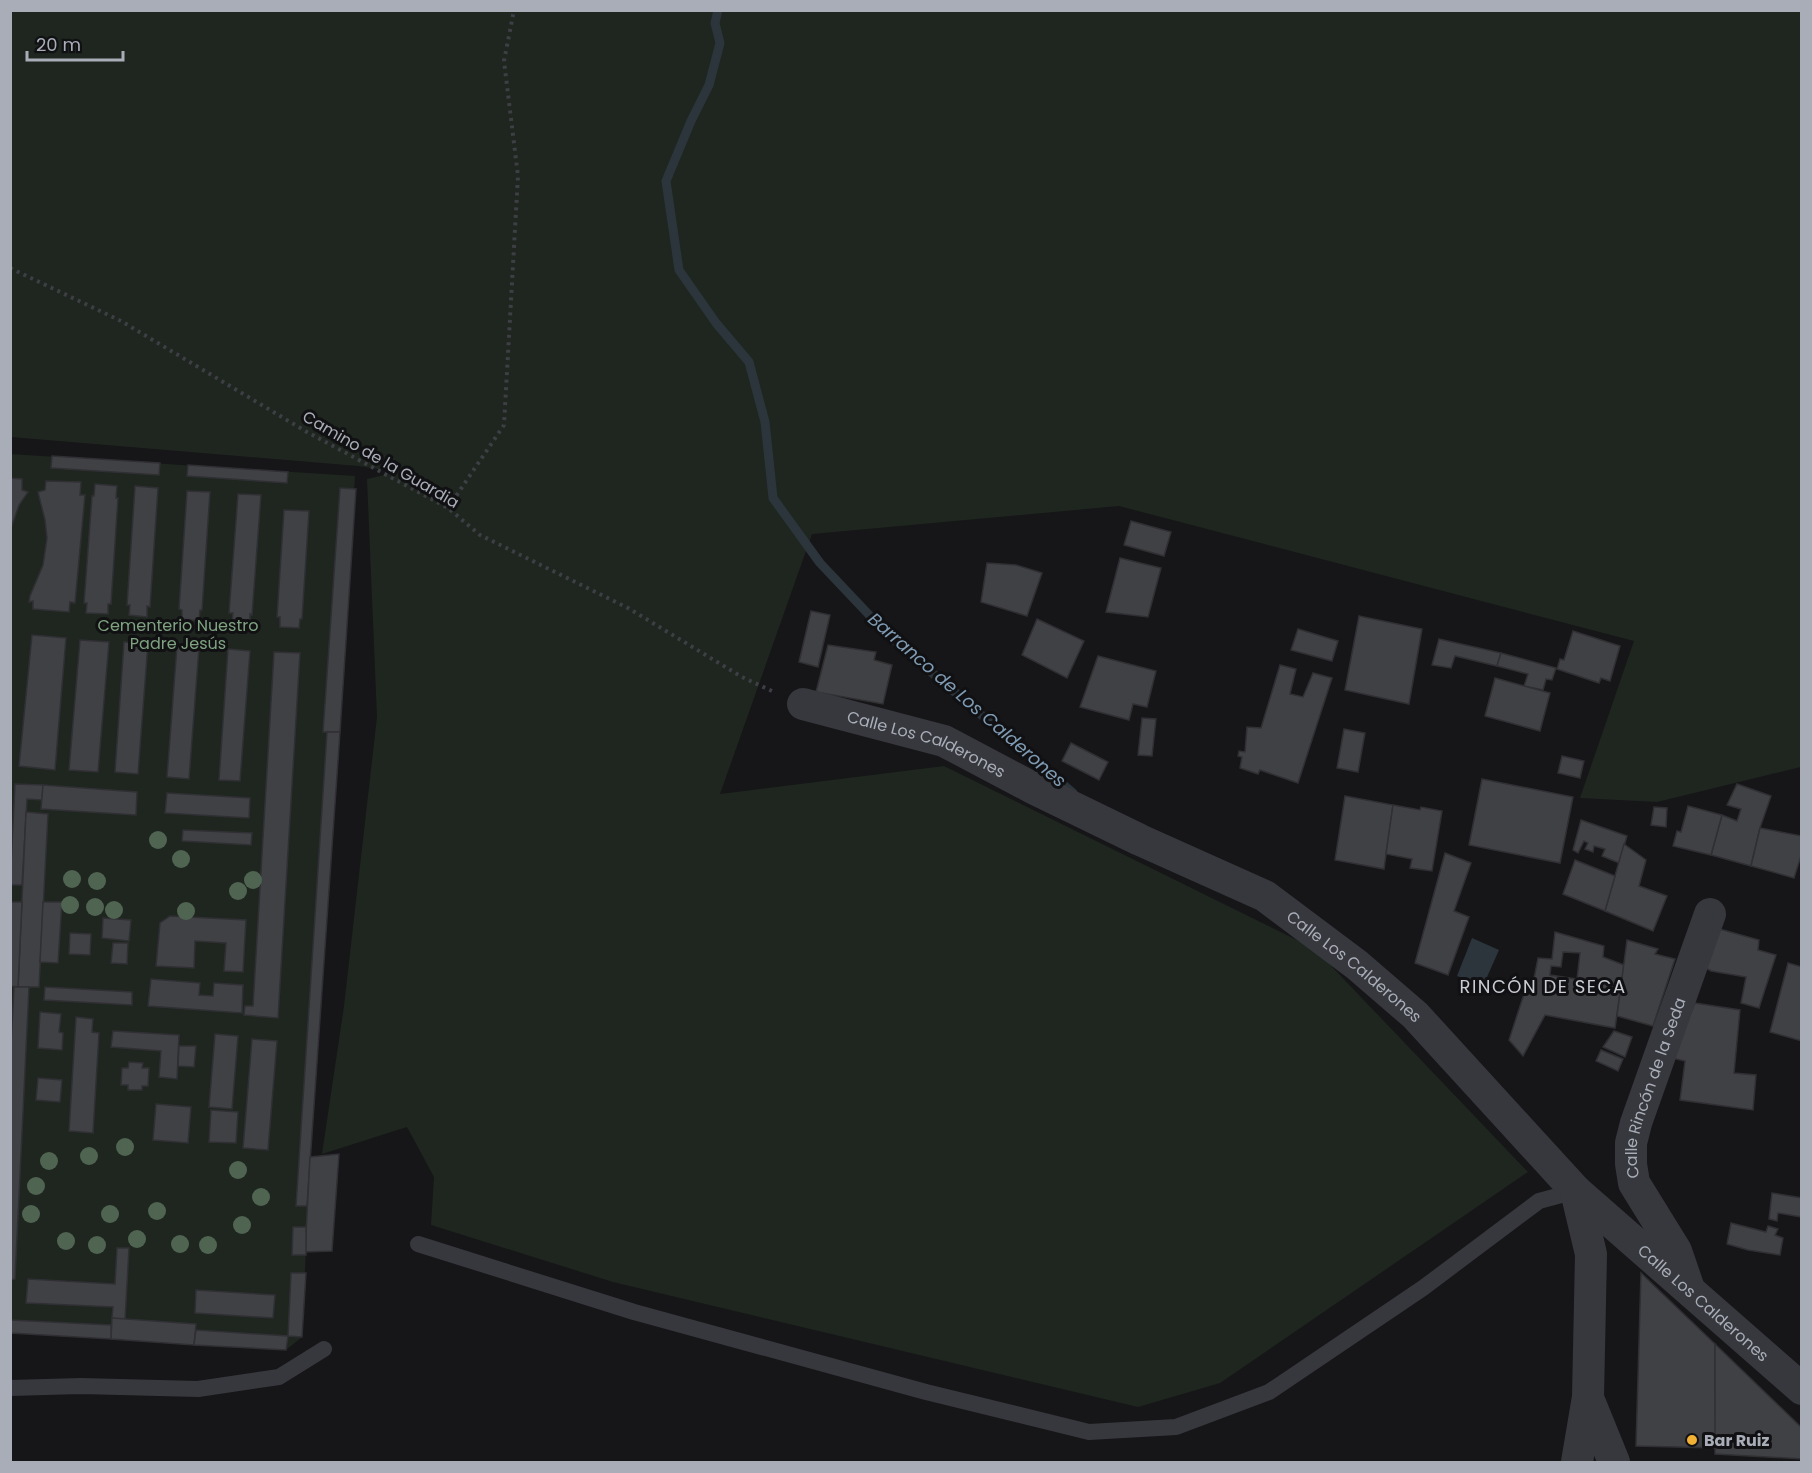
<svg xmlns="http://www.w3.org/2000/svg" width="1812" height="1473" font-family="Poppins,sans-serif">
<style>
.green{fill:#1e261f}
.water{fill:#2c353c}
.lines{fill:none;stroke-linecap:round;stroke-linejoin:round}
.stream{stroke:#2c353c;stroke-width:9}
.building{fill:#404145;stroke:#303034;stroke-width:1.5;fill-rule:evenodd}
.path{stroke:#3d3f44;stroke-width:4;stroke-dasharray:3 4.5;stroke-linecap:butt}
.service{stroke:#37383d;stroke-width:16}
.minor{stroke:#37383d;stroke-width:32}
.tree{fill:#506452}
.poi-dot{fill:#f2b134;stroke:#111113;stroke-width:2}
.labels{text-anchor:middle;stroke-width:6;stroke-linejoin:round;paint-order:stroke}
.street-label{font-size:16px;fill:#a8adb8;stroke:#111113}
.park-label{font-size:16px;fill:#7fa381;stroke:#111113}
.poi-label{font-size:16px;font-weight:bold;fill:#a8adb8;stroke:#111113;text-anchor:start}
.water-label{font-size:18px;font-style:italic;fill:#7f9bb3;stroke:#111113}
.neighbourhood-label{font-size:18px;letter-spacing:1.5px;fill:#c9ccd4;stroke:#111113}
</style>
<rect width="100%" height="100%" fill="#161618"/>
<g class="green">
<path d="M10,11H1801V767L1657,802L1580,798L1634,641L1119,506L812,534L720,794L944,766L1315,949L1528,1172L1220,1383L1138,1407L613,1282L431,1225L434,1177L407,1127L322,1154L344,1006L377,717L367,479L397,472L358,466L11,437Z"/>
<path d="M10,454L355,476L310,1157L302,1337L286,1350L11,1331Z"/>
</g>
<path class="water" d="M1472,938L1499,950L1483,986L1457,976Z"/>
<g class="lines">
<path class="stream" d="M718,10L715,23L720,43L709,85L691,121L666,181L679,270L716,323L749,362L765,422L773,498L820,563L890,637L1073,793"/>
</g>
<g class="building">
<path d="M52,456L160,463L159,475L51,468Z"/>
<path d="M188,465L288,472L287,483L187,476Z"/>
<path d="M10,478L22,479V490L28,492L19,505L10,531Z"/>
<path d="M46,481L81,482L80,495H85L75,603L70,602L69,612L33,609V601L29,602L30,596L43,565L47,538L45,520L38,492L45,490Z"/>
<path d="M95,484L117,486L116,498H118L111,604H108V614L86,613L87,603H84L92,496H94Z"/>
<path d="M135,486L158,488L150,607L147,606V617L129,615L130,605H127Z"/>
<path d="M340,488L356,489L340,732H323Z"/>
<path d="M187,491L210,492L202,610H200L199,621L182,619V610L179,609Z"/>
<path d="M238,494L261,495L252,615L250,614V624L232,623L233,613H229Z"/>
<path d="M284,510L309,511L302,619H300L299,628L280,627V617H277Z"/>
<path d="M1131,521L1171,532L1164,556L1124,545Z"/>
<path d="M1120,558L1161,568L1148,617L1106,612Z"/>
<path d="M987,563L1016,565L1042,573L1027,616L981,602Z"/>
<path d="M811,611L830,615L818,667L799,662Z"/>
<path d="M1359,616L1422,629L1409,704L1345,690Z"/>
<path d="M1037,619L1084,641L1067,678L1022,655Z"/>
<path d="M1298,629L1338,641L1332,661L1291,650Z"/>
<path d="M1573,631L1620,646L1610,681L1601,678L1599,683L1557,669L1560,659L1564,660Z"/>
<path d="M32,635L66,638L55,770L19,766Z"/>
<path d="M1439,639L1501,653L1497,666L1455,656L1451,668L1432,665Z"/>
<path d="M80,640L109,642L98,772L69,770Z"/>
<path d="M124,642L148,643L138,774L115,772Z"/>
<path d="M828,645L876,652L874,660L892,665L883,704L816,692Z"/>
<path d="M177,646L199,648L189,779L167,777Z"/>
<path d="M228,649L250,651L240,781L219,780Z"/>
<path d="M274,652L300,653L278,1018L244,1015L245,1006H253Z"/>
<path d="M1501,653L1556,668L1552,680L1546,679L1543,690L1524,686L1528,674L1497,666Z"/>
<path d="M1098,656L1156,671L1147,707L1133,704L1129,720L1080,707Z"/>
<path d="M1280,665L1296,669L1290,694L1303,697L1313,673L1332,678L1298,783L1260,770L1258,774L1240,768L1242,757L1238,756L1239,751L1245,752L1247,727L1261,728Z"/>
<path d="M1495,678L1550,693L1540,731L1485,716Z"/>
<path d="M1142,718L1156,719L1152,756L1138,755Z"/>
<path d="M1344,729L1365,733L1358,772L1337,768Z"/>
<path d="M327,732H340L307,1206H296Z"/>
<path d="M1071,743L1108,762L1099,780L1062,761Z"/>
<path d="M1562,756L1584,761L1580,778L1558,773Z"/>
<path d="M1482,779L1573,797L1560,863L1469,845Z"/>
<path d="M15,784L43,785L42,800L27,799L22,885H10Z"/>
<path d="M1737,784L1771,796L1760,828L1751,866L1711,855L1722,815L1737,821L1741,809L1727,805Z"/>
<path d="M43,785L137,792L136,815L41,809Z"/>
<path d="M167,793L250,798L249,818L165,813Z"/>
<path d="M1345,796L1393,805L1384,869L1335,860Z"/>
<path d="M1393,805L1420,810L1421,807L1442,811L1432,871L1410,868L1412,859L1386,854Z"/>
<path d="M1688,806L1722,815L1711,855L1673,846L1677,831L1681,832Z"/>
<path d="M1654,807L1667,808L1666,827L1651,825Z"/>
<path d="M26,812L48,814L39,987H18Z"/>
<path d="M1581,820L1627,836L1619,863L1602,856L1605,849L1594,846L1593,852L1585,849L1588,843L1584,841L1578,853L1573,850Z"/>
<path d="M1760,828L1802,836V853L1794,878L1751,866Z"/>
<path d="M183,830L252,833L251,845L182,841Z"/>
<path d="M1624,844L1646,860L1639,886L1667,896L1653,931L1605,911Z"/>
<path d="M1445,853L1471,863L1454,911L1469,917L1448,975L1415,963Z"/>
<path d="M1575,860L1615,876L1605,911L1563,894Z"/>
<path d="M10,902H22L18,987L10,986Z"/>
<path d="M43,902H62L58,963L40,962Z"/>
<path d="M170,916L246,920L243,972L224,971L226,943L195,941L194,968L156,966L160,923Z"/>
<path d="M103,918L131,920L129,941L102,938Z"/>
<path d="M1716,928L1759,940L1758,950L1776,955L1759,1008L1741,1003L1746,977L1711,971L1704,967Z"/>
<path d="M1555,932L1604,946L1603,957L1624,965L1615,1028L1545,1015L1523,1056L1509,1040L1524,994H1531L1538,958L1552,959ZM1563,952L1580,953L1577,979L1550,975L1551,966L1561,967Z"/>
<path d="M70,933L91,934L90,955L69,954Z"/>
<path d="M1627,940L1658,949L1655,954L1675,959L1653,1026L1617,1016Z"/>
<path d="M113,943H128L127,964L111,963Z"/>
<path d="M1788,963L1802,967V1041L1770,1032Z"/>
<path d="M151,979L200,983L199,995L213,996L214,983L243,985L242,1013L148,1006Z"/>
<path d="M14,987H29L15,1279L11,1280L10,1063Z"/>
<path d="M45,987L132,992V1005L44,1000Z"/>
<path d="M1695,1003L1740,1010L1734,1073L1756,1075L1753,1110L1680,1100L1685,1061L1672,1058Z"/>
<path d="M40,1012L61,1014L59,1032L63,1033L62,1050L38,1048Z"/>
<path d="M76,1017L93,1019L92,1032L99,1033L93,1133L69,1131Z"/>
<path d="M113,1031L179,1035L177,1079L159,1077L161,1051L111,1047Z"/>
<path d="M1614,1031L1632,1037L1625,1057L1603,1047Z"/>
<path d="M215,1034L238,1036L232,1109L209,1107Z"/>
<path d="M252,1039L277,1041L268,1150L243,1148Z"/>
<path d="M179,1046H196L194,1067L178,1066Z"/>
<path d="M1601,1050L1623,1059L1618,1071L1596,1061Z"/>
<path d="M129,1062L143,1063L142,1068H149L148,1086H142V1090H128V1085H121L122,1068H128Z"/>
<path d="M38,1078L62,1080L60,1102L36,1100Z"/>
<path d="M156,1104L191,1107L188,1143L153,1140Z"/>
<path d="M211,1110L238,1112L236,1143L209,1142Z"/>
<path d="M339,1154L332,1251L305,1252L310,1157Z"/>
<path d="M1772,1193L1802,1198V1217L1778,1213L1777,1221L1769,1219Z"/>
<path d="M1731,1223L1766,1232L1768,1226L1778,1229L1775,1235L1783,1238L1780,1255L1748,1250L1727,1244Z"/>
<path d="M293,1227H306V1255H292Z"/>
<path d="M117,1248H129L125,1320L112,1318L113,1307L26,1303L28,1279L115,1284Z"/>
<path d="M291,1273H306L302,1337L288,1336Z"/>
<path d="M1641,1273L1715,1344L1716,1448L1636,1446Z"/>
<path d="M196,1290L275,1295L273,1318L195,1313Z"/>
<path d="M112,1318L196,1324L194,1345L111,1339Z"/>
<path d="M10,1320L111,1325V1339L10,1333Z"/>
<path d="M196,1330L288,1336L286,1350L194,1345Z"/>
<path d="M1715,1344L1802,1428V1459L1715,1454Z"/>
</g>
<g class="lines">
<g class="path">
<path d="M10,268L121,321L307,432L448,508L480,535L628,608L742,677L774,692"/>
<path d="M448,508L504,425L518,176L504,61L514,10"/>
</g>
<g class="service">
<path d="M418,1244L634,1312L926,1392L1089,1432L1176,1427L1269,1392L1423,1288L1539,1201L1576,1191"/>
<path d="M10,1388L81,1386L198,1389L279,1377L324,1349"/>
</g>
<g class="minor">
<path id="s1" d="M803,704L944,741L1033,788L1140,840L1265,896L1357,965L1415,1015L1576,1191L1802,1389"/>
<path d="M1576,1191L1591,1254L1588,1397L1577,1462"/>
<path id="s2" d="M1688,1286L1676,1251L1634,1183L1631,1164V1143L1636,1123L1710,914"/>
<path d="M1588,1398L1614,1462"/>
</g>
</g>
<g class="tree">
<circle cx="158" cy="840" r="9"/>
<circle cx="181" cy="859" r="9"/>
<circle cx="72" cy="879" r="9"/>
<circle cx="253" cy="880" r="9"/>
<circle cx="97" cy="881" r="9"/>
<circle cx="238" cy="891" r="9"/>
<circle cx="70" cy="905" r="9"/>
<circle cx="95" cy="907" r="9"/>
<circle cx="114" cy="910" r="9"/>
<circle cx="186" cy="911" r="9"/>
<circle cx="125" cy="1147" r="9"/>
<circle cx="89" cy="1156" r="9"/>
<circle cx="49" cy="1161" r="9"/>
<circle cx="238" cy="1170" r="9"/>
<circle cx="36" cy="1186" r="9"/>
<circle cx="261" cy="1197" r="9"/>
<circle cx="157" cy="1211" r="9"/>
<circle cx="31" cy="1214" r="9"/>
<circle cx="110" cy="1214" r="9"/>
<circle cx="242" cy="1225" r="9"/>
<circle cx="137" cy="1239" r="9"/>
<circle cx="66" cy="1241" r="9"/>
<circle cx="180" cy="1244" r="9"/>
<circle cx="97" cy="1245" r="9"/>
<circle cx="208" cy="1245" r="9"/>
</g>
<circle class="poi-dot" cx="1692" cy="1440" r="6"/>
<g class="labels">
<g class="street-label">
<text transform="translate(381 459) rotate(30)" y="6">Camino de la Guardia</text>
<text dy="6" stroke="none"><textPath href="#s1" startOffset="130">Calle Los Calderones</textPath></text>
<text dy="6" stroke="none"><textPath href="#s1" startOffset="616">Calle Los Calderones</textPath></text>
<text dy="6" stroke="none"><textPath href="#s2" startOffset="216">Calle Rincón de la Seda</textPath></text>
<text dy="6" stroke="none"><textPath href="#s1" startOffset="1102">Calle Los Calderones</textPath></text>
</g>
<g class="park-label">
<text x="178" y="631">Cementerio Nuestro<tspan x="178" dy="18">Padre Jesús</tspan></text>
</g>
<g class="poi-label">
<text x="1704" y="1446">Bar Ruiz</text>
</g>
<g class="water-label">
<text transform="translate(967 700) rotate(41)" y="6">Barranco de Los Calderones</text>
</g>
<g class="neighbourhood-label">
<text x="1543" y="993">RINCÓN DE SECA</text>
</g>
</g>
<rect width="1812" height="1473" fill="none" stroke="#a8adb8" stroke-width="24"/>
<path d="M27 51v9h96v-9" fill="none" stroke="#a8adb8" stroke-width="3"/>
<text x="36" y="51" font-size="18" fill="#a8adb8" stroke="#111113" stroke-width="4.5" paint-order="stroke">20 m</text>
</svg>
